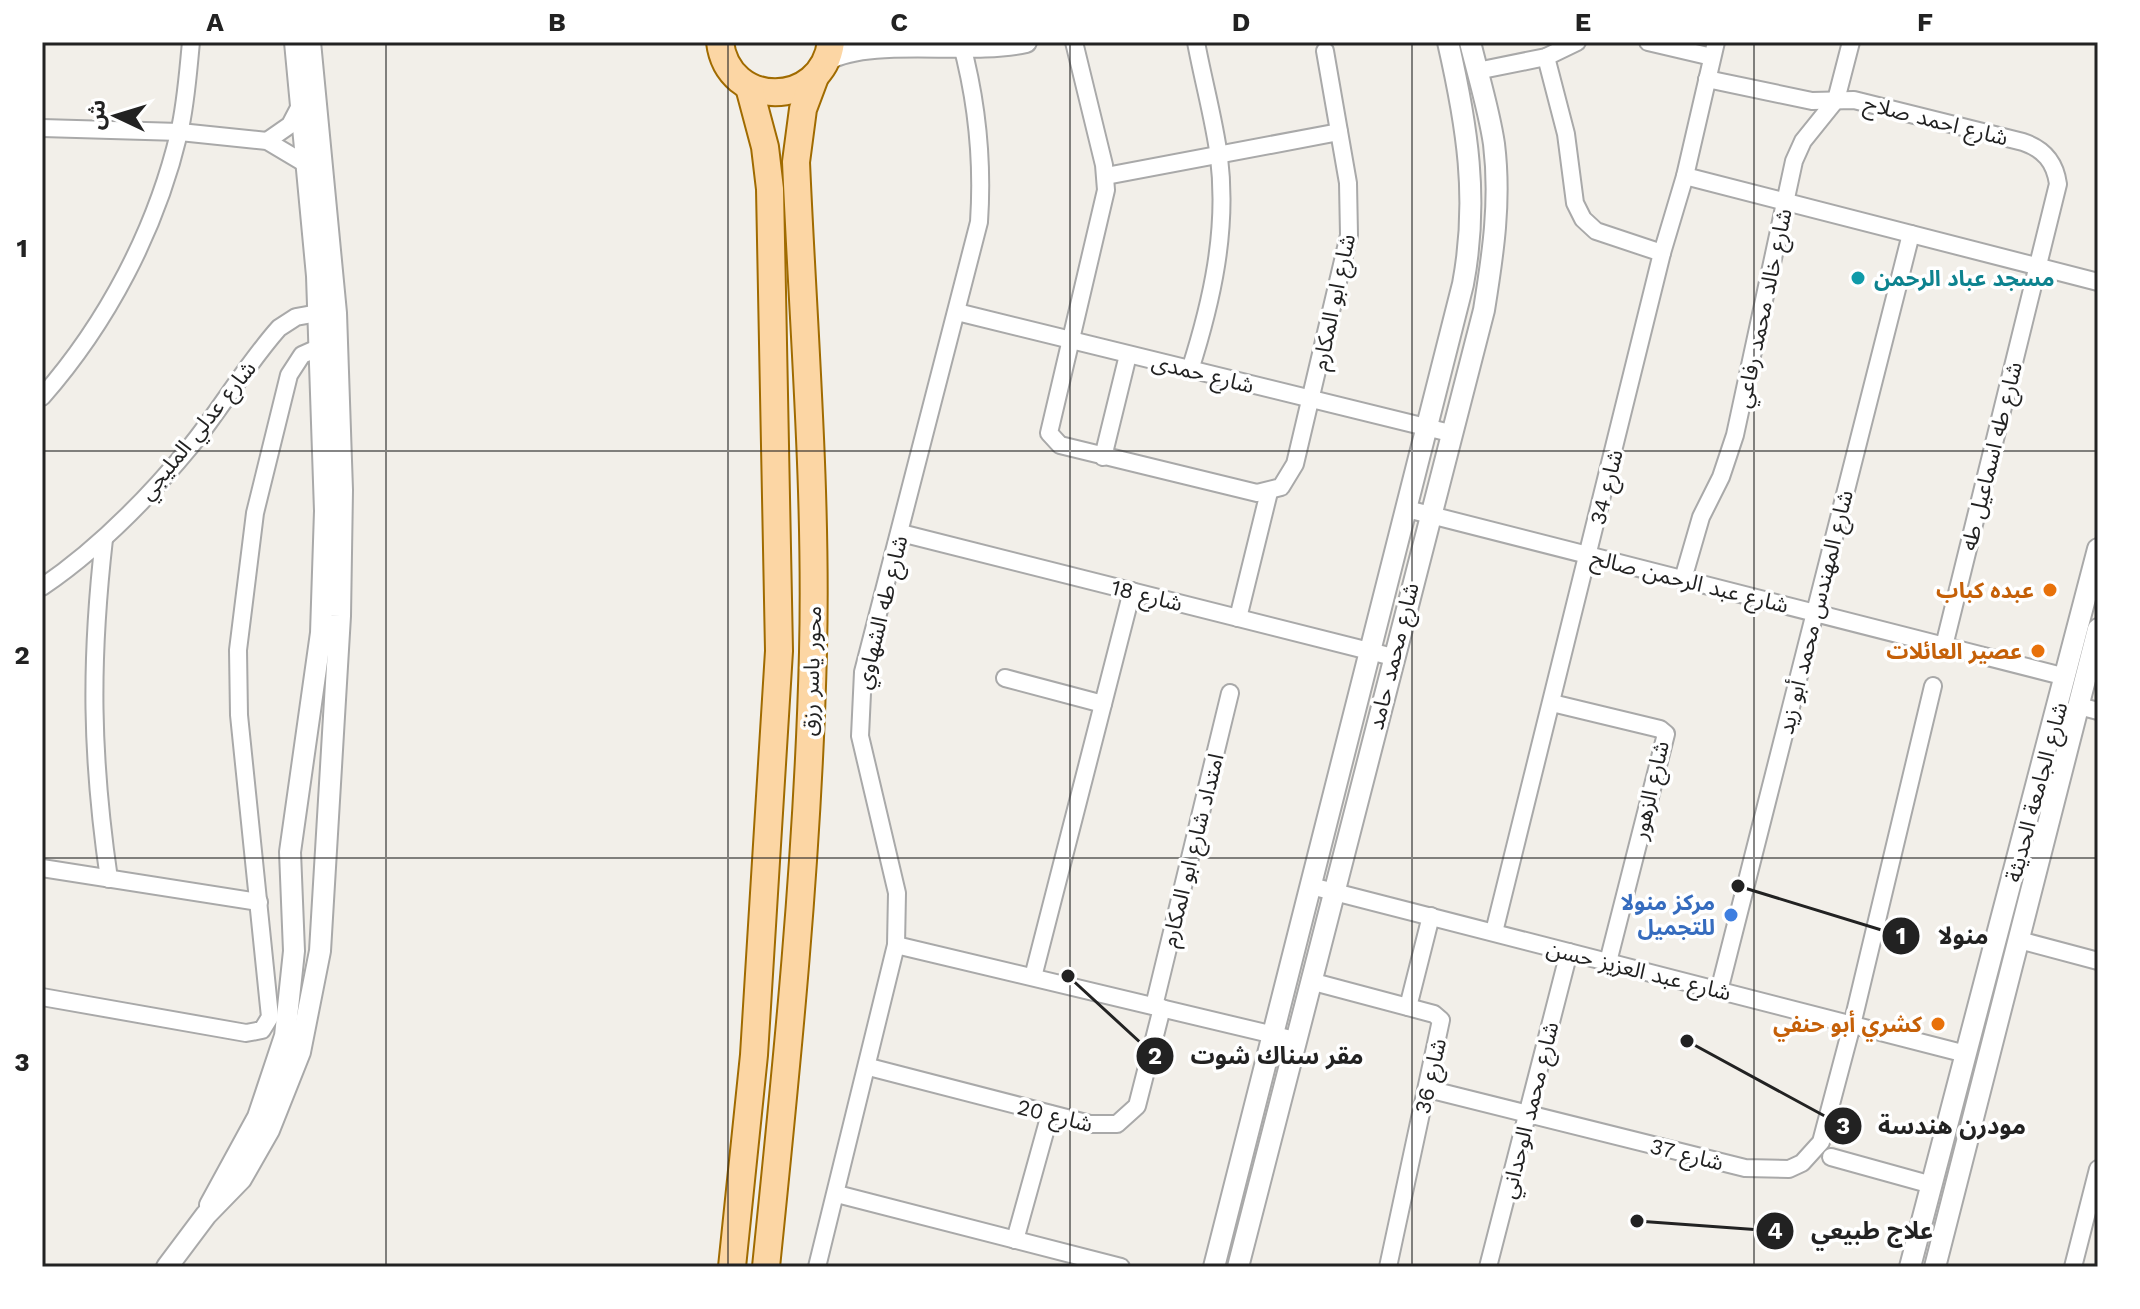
<svg xmlns="http://www.w3.org/2000/svg" width="2140" height="1309" font-family="'Work Sans','Noto Sans Arabic',sans-serif">
<style>
.lines{fill:none;stroke-linecap:round;stroke-linejoin:round}
.minor-casing{stroke:#a9a9a9;stroke-width:20}
.tertiary-casing{stroke:#a9a9a9;stroke-width:24}
.primary-casing{stroke:#a06b00;stroke-width:30}
.minor{stroke:#fff;stroke-width:16}
.tertiary{stroke:#fff;stroke-width:20}
.primary{stroke:#fcd6a4;stroke-width:26}
.grid{fill:none;stroke:#222;stroke-width:2;stroke-opacity:0.55}
.culture-dot{fill:#0f9aa8;stroke:#fff;stroke-width:3}
.food-dot{fill:#e8710a;stroke:#fff;stroke-width:3}
.shop-dot{fill:#3f7fe0;stroke:#fff;stroke-width:3}
.labels{text-anchor:middle;stroke-width:7;stroke-linejoin:round;paint-order:stroke}
.street-label{font-size:22px;fill:#222;stroke:#fff}
.culture-label{font-size:22px;font-weight:bold;fill:#0d838f;stroke:#fff;text-anchor:start}
.food-label{font-size:22px;font-weight:bold;fill:#c56008;stroke:#fff;text-anchor:end}
.shop-label{font-size:22px;font-weight:bold;fill:#366cbe;stroke:#fff;text-anchor:end}
.leader{fill:none;stroke:#222;stroke-width:3}
.callout-dot{fill:#222;stroke:#fff;stroke-width:3}
.mark-label{font-size:24px;text-anchor:middle;font-weight:bold;fill:#fff}
.callout-label{font-size:24px;text-anchor:middle;font-weight:bold;fill:#222;stroke:#fff;stroke-width:7;stroke-linejoin:round;paint-order:stroke}
.neatline{fill:none;stroke:#222;stroke-width:3}
.grid-label{font-size:26px;text-anchor:middle;font-weight:bold;fill:#222}
</style>
<rect width="100%" height="100%" fill="#f2efe9"/>
<g class="lines">
<defs>
<g id="minor">
<path d="M1074,42L1104,165L1106,190L1049,433L1060,445L1257,493L1281,487L1295,464L1349,235L1348,183L1325,51"/>
<path d="M1648,42L1712,57"/>
<path d="M1546,57L1566,134L1575,203L1583,219L1596,231L1662,253"/>
<path d="M1477,71L1546,57L1577,42"/>
<path d="M1707,79L1812,101L1854,100L2023,142C2044,149 2055,162 2058,184L1944,646"/>
<path d="M42,128L180,132L267,141L309,166"/>
<path d="M267,141L290,125L302,102"/>
<path d="M1106,176L1339,132"/>
<path d="M1685,176L2098,282"/>
<path d="M957,312L1450,433"/>
<path d="M1190,370C1212,301 1228,230 1219,157C1214,119 1203,80 1196,42"/>
<path d="M42,397C107,323 156,230 179,133C186,104 188,72 191,42"/>
<path d="M1103,457L1128,355"/>
<path d="M1407,509L2066,677"/>
<path d="M901,533L1393,657"/>
<path d="M104,539C90,662 91,756 109,879"/>
<path d="M1683,579L1701,517L1721,477L1735,435L1794,161L1803,141L1836,100L1851,42"/>
<path d="M42,587C98,549 147,499 190,447C221,409 246,365 279,328L296,317L318,313"/>
<path d="M1238,618L1269,492"/>
<path d="M1005,678L1103,704"/>
<path d="M1552,703L1660,729L1666,734L1608,962"/>
<path d="M2079,706L2098,711"/>
<path d="M42,868L259,902"/>
<path d="M1311,886L1966,1054"/>
<path d="M1494,932L1662,253L1685,176L1716,42"/>
<path d="M2019,940L2098,961"/>
<path d="M896,945L1295,1040"/>
<path d="M1033,977L1132,591"/>
<path d="M1310,981L1434,1014L1441,1020L1388,1267"/>
<path d="M1719,991L1911,234"/>
<path d="M42,997L246,1033L262,1030L270,1017L239,715L238,650L255,513L289,375L302,355L320,347"/>
<path d="M1154,1006L1230,693"/>
<path d="M1408,1007L1431,916"/>
<path d="M869,1067L1090,1124H1117L1137,1106L1162,1008"/>
<path d="M1428,1089L1745,1168L1789,1169L1802,1163L1821,1142L1852,1025L1933,686"/>
<path d="M1831,1157L1932,1185"/>
<path d="M837,1194L1121,1267"/>
<path d="M1015,1240L1050,1114"/>
<path d="M817,1267L896,945L897,893L860,736L863,672L979,222C983,162 977,101 961,42"/>
<path d="M1488,1267L1569,952"/>
<path d="M2073,1267L2098,1169"/>
</g>
<g id="tertiary">
<path d="M827,60C871,35 968,55 1026,42"/>
<path d="M210,1205L258,1117L285,1036L294,951L290,852L321,633L325,511L317,276L295,42"/>
<path d="M167,1267L206,1215L241,1179L269,1130L300,1052L320,951L340,616L342,490L336,313L310,42"/>
<path d="M1214,1267L1463,284C1479,199 1467,125 1448,42"/>
<path d="M1238,1267L1484,310C1493,254 1501,201 1494,144C1489,110 1478,75 1470,42"/>
<path d="M1910,1267L2098,549"/>
<path d="M1935,1267L2098,629"/>
</g>
<g id="primary">
<path d="M720,42C728,109 822,109 831,42"/>
<path d="M732,1267L754,1055L779,651L770,189L765,147L749,87"/>
<path d="M766,1267C787,1063 808,857 813,652C817,489 803,324 796,162L803,109L815,77"/>
</g>
</defs>
<use href="#minor" class="minor-casing"/>
<use href="#tertiary" class="tertiary-casing"/>
<use href="#primary" class="primary-casing"/>
<use href="#minor" class="minor"/>
<use href="#tertiary" class="tertiary"/>
<use href="#primary" class="primary"/>
</g>
<path class="grid" d="M386,42V1267M728,42V1267M1070,42V1267M1412,42V1267M1754,42V1267M42,451H2098M42,858H2098"/>
<circle class="culture-dot" cx="1858" cy="278" r="8"/>
<g class="food-dot">
<circle cx="2050" cy="590" r="8"/>
<circle cx="2038" cy="651" r="8"/>
<circle cx="1938" cy="1024" r="8"/>
</g>
<circle class="shop-dot" cx="1731" cy="915" r="8"/>
<g class="labels">
<g class="street-label">
<text transform="translate(1936 120) rotate(14)" y="8">شارع احمد صلاح</text>
<text transform="translate(1333 302) rotate(-78)" y="8">شارع ابو المكارم</text>
<text transform="translate(1763 308) rotate(-78)" y="8">شارع خالد محمد رفاعي</text>
<text transform="translate(1203 373) rotate(14)" y="8">شارع حمدى</text>
<text transform="translate(197 430) rotate(-51)" y="8">شارع عدلي المليجي</text>
<text transform="translate(1991 456) rotate(-76)" y="8">شارع طه اسماعيل طه</text>
<text transform="translate(1606 487) rotate(-76)" y="8">شارع 34</text>
<text transform="translate(1690 581) rotate(14)" y="8">شارع عبد الرحمن صالح</text>
<text transform="translate(1147 595) rotate(14)" y="8">شارع 18</text>
<text transform="translate(881 612) rotate(-76)" y="8">شارع طه الشهاوي</text>
<text transform="translate(1815 612) rotate(-76)" y="8">شارع المهندس محمد أبو زيد</text>
<text transform="translate(1393 656) rotate(-76)" y="8">شارع محمد حامد</text>
<text transform="translate(811 671) rotate(-88)" y="8">محور ياسر رزق</text>
<text transform="translate(1650 790) rotate(-77)" y="8">شارع الزهور</text>
<text transform="translate(2036 792) rotate(-75)" y="8">شارع الجامعة الحديثة</text>
<text transform="translate(1192 850) rotate(-76)" y="8">امتداد شارع ابو المكارم</text>
<text transform="translate(1639 970) rotate(14)" y="8">شارع عبد العزيز حسن</text>
<text transform="translate(1430 1076) rotate(-77)" y="8">شارع 36</text>
<text transform="translate(1529 1110) rotate(-76)" y="8">شارع محمد الوحداني</text>
<text transform="translate(1055 1115) rotate(14)" y="8">شارع 20</text>
<text transform="translate(1687 1154) rotate(14)" y="8">شارع 37</text>
</g>
<g class="culture-label">
<text x="1874" y="286">مسجد عباد الرحمن</text>
</g>
<g class="food-label">
<text x="2034" y="598">عبده كباب</text>
<text x="2022" y="659">عصير العائلات</text>
<text x="1922" y="1032">كشري أبو حنفي</text>
</g>
<g class="shop-label">
<text x="1715" y="910">مركز منولا<tspan x="1715" dy="25">للتجميل</tspan></text>
</g>
</g>
<path class="leader" d="M1738 886L1901 936M1068 976L1155 1056M1687 1041L1843 1126M1637 1221L1775 1231"/>
<g class="callout-dot">
<circle cx="1738" cy="886" r="8"/>
<circle cx="1068" cy="976" r="8"/>
<circle cx="1687" cy="1041" r="8"/>
<circle cx="1637" cy="1221" r="8"/>
<circle cx="1901" cy="936" r="20"/>
<circle cx="1155" cy="1056" r="20"/>
<circle cx="1843" cy="1126" r="20"/>
<circle cx="1775" cy="1231" r="20"/>
</g>
<g class="mark-label">
<text x="1901" y="944">1</text>
<text x="1155" y="1064">2</text>
<text x="1843" y="1134">3</text>
<text x="1775" y="1239">4</text>
</g>
<g class="callout-label">
<text x="1963" y="944">منولا</text>
<text x="1277" y="1064">مقر سناك شوت</text>
<text x="1952" y="1134">مودرن هندسة</text>
<text x="1872" y="1239">علاج طبيعي</text>
</g>
<rect width="2140" height="1309" fill="none" stroke="#ffffff" stroke-width="88"/>
<g transform="translate(116 116) rotate(274)" stroke="#ffffff" stroke-width="6" paint-order="stroke">
<path d="M0-6L14 30L0 20L-14 30Z" fill="#222222"/>
<text y="-12" font-size="22" font-weight="bold" text-anchor="middle" fill="#222222">ش</text>
</g>
<rect x="44" y="44" width="2052" height="1221" class="neatline"/>
<g class="grid-label">
<text x="215" y="31">A</text>
<text x="557" y="31">B</text>
<text x="899" y="31">C</text>
<text x="1241" y="31">D</text>
<text x="1583" y="31">E</text>
<text x="1925" y="31">F</text>
<text x="22" y="257">1</text>
<text x="22" y="664">2</text>
<text x="22" y="1071">3</text>
</g>
</svg>
